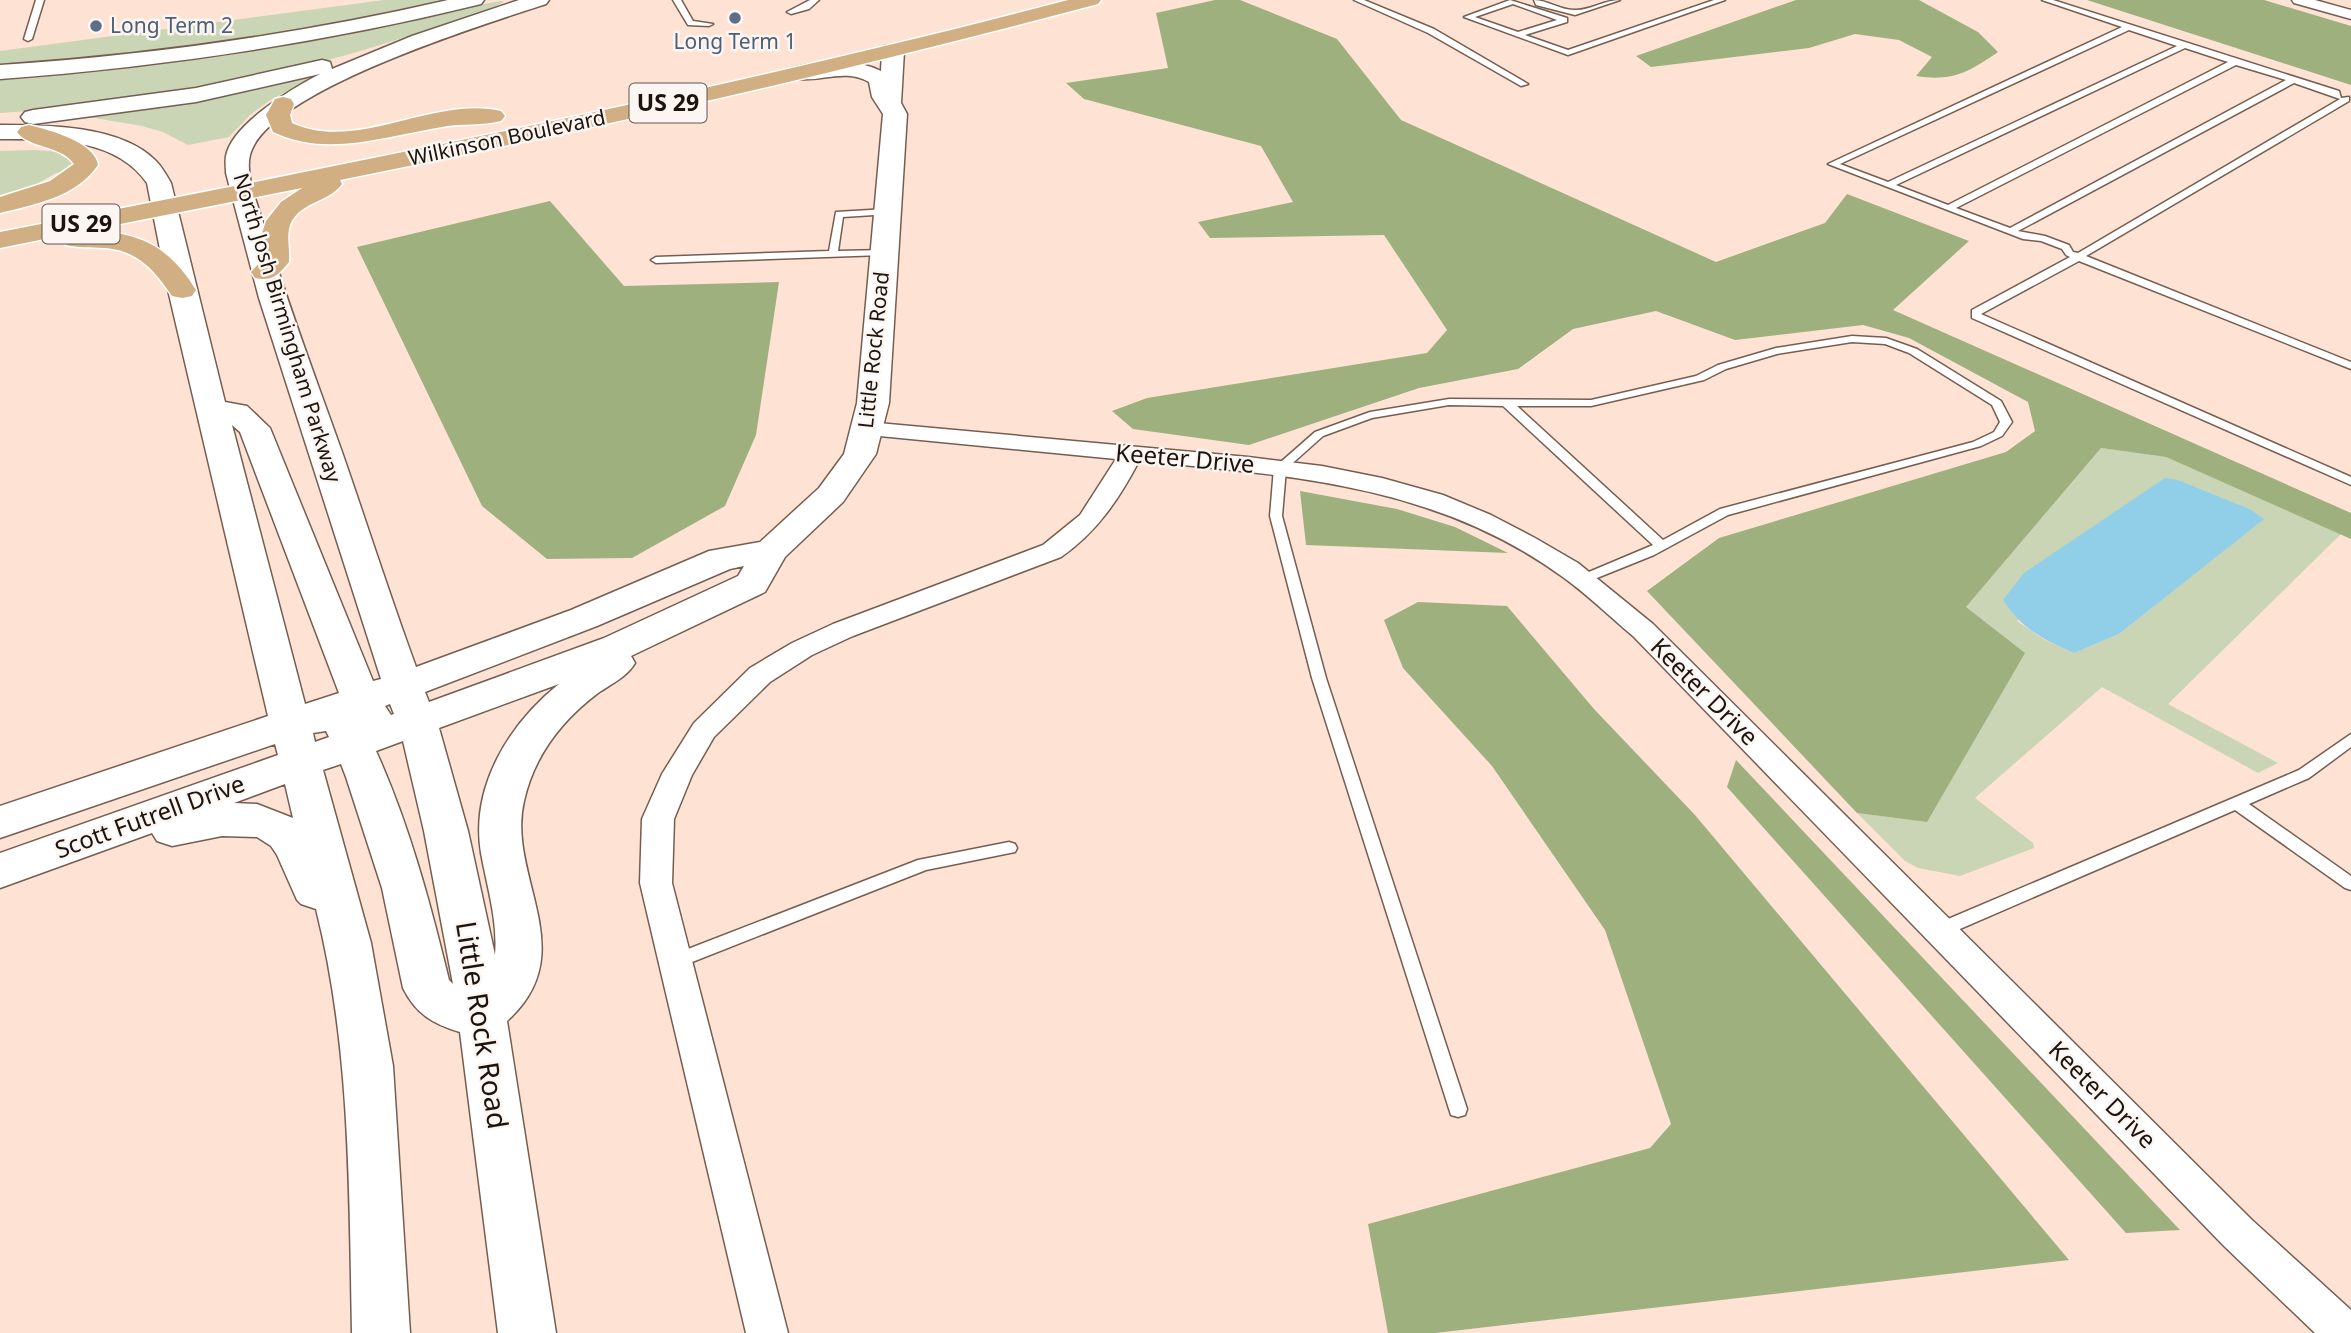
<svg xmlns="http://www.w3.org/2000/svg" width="2351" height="1333" font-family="'Noto Sans',sans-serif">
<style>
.green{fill:#c9d5b5;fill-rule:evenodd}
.forest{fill:#9eb07e}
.water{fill:#91cee8}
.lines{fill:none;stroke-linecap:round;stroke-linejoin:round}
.lane-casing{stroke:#755e51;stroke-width:3}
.street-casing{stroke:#755e51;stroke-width:3}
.secondary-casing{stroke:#755e51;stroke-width:3}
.primary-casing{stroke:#fff;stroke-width:3}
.lane{fill:#fff;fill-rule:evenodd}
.street{fill:#fff;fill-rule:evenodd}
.secondary{fill:#fff;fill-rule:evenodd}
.primary{fill:#d1af83;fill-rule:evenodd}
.service-dot{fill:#5c6f8a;stroke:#fbf6f2;stroke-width:2.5}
.labels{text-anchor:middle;stroke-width:5;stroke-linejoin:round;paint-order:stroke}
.far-service-label{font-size:21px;fill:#4e5e75;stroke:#fbf6f2;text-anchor:start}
.far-street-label{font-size:21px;fill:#1c130e;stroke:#fbf6f2}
.shield{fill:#fbf6f2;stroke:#5f5752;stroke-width:2}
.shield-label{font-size:23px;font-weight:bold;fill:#1c130e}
.street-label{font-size:24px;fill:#1c130e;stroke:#fbf6f2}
.near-street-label{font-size:28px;fill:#1c130e;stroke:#fbf6f2}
</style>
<rect width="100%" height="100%" fill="#fee3d4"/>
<g class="green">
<path d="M384,0H456L388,15L215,46L0,68V51Z"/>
<path d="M501,1L504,2C478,17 442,24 414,34C280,79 141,105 0,113V80C107,72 213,59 318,40C379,29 440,11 501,1Z"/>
<path d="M307,76L311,78L269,101L250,115L229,137L188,145L163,132L142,126L82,116Z"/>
<path d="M34,150L61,152L73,161L69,172L56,173L37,184L0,195V151Z"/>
<path d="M2101,448L2166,457L2341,534L2168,704L2278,763L2258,773L2102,687L1975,798L2033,843L2034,848L1960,876L1918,868L1905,861L1857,813L1927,822L1966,607ZM2178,480L2250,509L2263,519L2119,634L2074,653L2043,639L2017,621Z"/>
</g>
<g class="forest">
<path d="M1215,0H1240L1337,39L1401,120L1716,262L1825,223L1847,194L1969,241L1893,310L2351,513V539L2166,457L2101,448L1966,607L2025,653L1927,822L1857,813L1647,591L1719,538L2006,452L2035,431L2028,402L1909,338L1863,325L1735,340L1656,311L1573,329L1518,369L1419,388L1249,445L1133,429L1112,411L1147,398L1427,353L1447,330L1384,235L1210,238L1198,222L1293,202L1261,146L1084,99L1066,83L1168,68L1156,13Z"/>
<path d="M1796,0H1919L1978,32L1998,52C1969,72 1952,82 1916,76L1932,57L1899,40L1855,34L1809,48L1651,67L1636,56Z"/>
<path d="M2087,0H2264L2351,26V85Z"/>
<path d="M550,201L624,286L779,282L756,435L725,506L632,558L547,559L482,506L357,247Z"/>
<path d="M1300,491L1397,509L1455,527L1508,553L1306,545Z"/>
<path d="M1418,602L1507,606L1594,709L1695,815L2069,1260L1435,1333H1388L1368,1224L1650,1148L1671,1124L1605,930L1492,766L1403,668L1384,620Z"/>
<path d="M1736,760L2180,1230L2126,1233L1727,787Z"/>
</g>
<path class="water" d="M2165,478L2178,480L2250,509L2264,519L2119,634L2074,653C2042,639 2023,630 2003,600L2024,573Z"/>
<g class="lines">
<defs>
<g id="lane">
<path d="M36,0H44L32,39L28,41L24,39Z"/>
<path d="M673,0H681L693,21L713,24L709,26L688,25Z"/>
<path d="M810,0H819L809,9L791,14L787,12Z"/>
<path d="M1354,0H1364L1434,29L1528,84L1521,86L1428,33Z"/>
<path d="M1510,0L1567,18V22L1525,35L1568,50L1714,0H1725L1568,55L1464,17ZM1513,4L1557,20L1518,32L1475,17Z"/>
<path d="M1534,0C1547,0 1560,10 1574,10C1589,11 1604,0 1620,0L1575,15L1536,5Z"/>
<path d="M2042,0H2053L2339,91L2341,98L2349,97V101L2086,256L2351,362V369L2079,261L1981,314L2351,477V485L1972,318V310L2070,257L2066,255L2062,249L2041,241L2023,239L1828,164L2122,27ZM2129,30L2177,46L1888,182L1840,164ZM2185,48L2228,62L1948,205L1896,185ZM2236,65L2286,80L2010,228L1956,208ZM2294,83L2340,99L2078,253L2073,252L2069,245L2045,236L2018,231Z"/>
<path d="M887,209L890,210V214L843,217L838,251L886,250L888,252L883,255L656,263L651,260L656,257L829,251L836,212Z"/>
<path d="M1852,336L1886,338L1917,349L2001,401L2012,422L2002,436L1981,446L1728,515L1654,555L1582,584L1577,583L1575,580L1577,577L1653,545L1503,406L1449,405L1372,418L1323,436L1286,469L1282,516L1326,678L1467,1109L1465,1115L1458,1117L1451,1115L1312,678L1270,516L1274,468L1315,432L1370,412L1449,399L1591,400L1696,376L1718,365L1776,348ZM1852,342L1885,344L1909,353L1992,405L2000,422L1994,432L1973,442L1720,509L1663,540L1517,406H1591L1704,380L1726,369L1777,354Z"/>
<path d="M2351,734V747L2309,778L2249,804L2351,876V890L2345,888L2235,810L1946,935L1940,937L1934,935L1932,930L1934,925L2299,770Z"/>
<path d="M1009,842L1015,844L1017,848L1015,852L926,870L682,966L676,968L670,966L667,961L670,956L918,860Z"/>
</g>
<g id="street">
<path d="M2292,0H2315L2351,10V19L2294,3Z"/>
<path d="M867,422L1248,457L1322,466L1382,478L1443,495L1491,515L1535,538L1578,563L1653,624L2252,1220L2351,1310V1333H2315L2224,1246L1633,636C1609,616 1586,593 1560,575C1433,484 1288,475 1139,461C1119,499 1097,532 1061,557L853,636L812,655L770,682L714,737L692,775L674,819L672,883L788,1333H746L640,883L642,819L662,774L694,723L750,668L792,643L833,624L1043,545L1080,515L1116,459L859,434L855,429L859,424Z"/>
</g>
<g id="secondary">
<path d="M448,0H484L481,4C323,43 162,67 0,79V65C151,55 300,34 448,0Z"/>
<path d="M519,0H549L546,4C486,24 266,91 250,155C245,175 257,203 263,222C286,300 315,376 342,452C367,524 390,596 416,667L571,610L709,551L760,542L819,488L844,454L857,403L883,114L872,97L869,82C844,67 818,84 793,78L790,73L793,68C822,61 854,58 881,71L882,51L885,46H901L904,51L901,103L907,114L889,403L876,454L843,502L785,557L765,592L631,656L635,663C627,677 611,684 598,693C561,721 534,756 524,801C506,876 584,952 507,1021L556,1333H498L460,1032C433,1024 416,1014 403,988L382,888L346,777L341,764L323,770L371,943L393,1066L410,1333H352C349,1191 351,1048 316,909L301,904L297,900L277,855L271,846L257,837L222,836L172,846L157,841L152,833L0,888V853L278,755L275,744L0,838V806L268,716L168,290L147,183C115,137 50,139 0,139V125C47,125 121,125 156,161C162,167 167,176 171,183L225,402L247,406L270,428L373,681L381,679L259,298L226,173C226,168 225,161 226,156C232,124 293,88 320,74L196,102L33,124L25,122L21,117L25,112L33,110L196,88L322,60L330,62L332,69L412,36ZM232,425L240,432L339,693L305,704ZM744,566L738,576L604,638L429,702L425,692L597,626L730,569ZM559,684C509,724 470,787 481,853C487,887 498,920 495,955L468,831L439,728ZM390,704L394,714L391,715L385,706ZM326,731L329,737L315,742L313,733ZM403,741L424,831L453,984L449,980C430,902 409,824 376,751ZM285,784L293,818L257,804L234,803Z"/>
</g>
<g id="primary">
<path d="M1068,0H1101L1098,4C847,71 594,129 340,180L342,184C329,203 295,202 289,229C287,240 290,251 289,262C279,275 271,282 255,278L251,272L262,260V233L266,221L281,202L302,188L85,231C138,231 168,245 196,290L192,296L182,298L172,296C154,270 138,250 104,248C91,247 78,248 66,245L62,239L64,235L0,248V232C358,162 715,93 1068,0Z"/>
<path d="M283,97L291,99L294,104L290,115L292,123C356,153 435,95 501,111L505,116L501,121C482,126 462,123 442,127C386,136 327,158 273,132L266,115L275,99Z"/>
<path d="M29,125C49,130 95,142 98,165C76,197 36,204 0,213V197L50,181L74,164C61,145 28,148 17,132L21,127Z"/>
</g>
</defs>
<use href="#lane" class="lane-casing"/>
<use href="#street" class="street-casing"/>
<use href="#secondary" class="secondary-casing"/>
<use href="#primary" class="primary-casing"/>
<use href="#lane" class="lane"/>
<use href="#street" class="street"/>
<use href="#secondary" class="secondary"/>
<use href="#primary" class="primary"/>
</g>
<g class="service-dot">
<circle cx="735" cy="18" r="7"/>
<circle cx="96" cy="26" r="7"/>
</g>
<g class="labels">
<g class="far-service-label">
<text x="110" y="33">Long Term 2</text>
<text x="735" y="49" text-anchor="middle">Long Term 1</text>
</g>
<g class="far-street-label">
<text transform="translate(507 138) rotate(-12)" y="7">Wilkinson Boulevard</text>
<text transform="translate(287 328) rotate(73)" y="7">North Josh Birmingham Parkway</text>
<text transform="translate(874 350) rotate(-84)" y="7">Little Rock Road</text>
</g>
<g class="shield">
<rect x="629.5" y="83.5" width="77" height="39" rx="5"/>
<rect x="42.5" y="204.5" width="77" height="39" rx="5"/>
</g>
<g class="shield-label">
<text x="668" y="111">US 29</text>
<text x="81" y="232">US 29</text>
</g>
<g class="street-label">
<text transform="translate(1185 459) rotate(5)" y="8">Keeter Drive</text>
<text transform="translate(1704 692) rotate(45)" y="8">Keeter Drive</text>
<text transform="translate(150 817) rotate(-20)" y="8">Scott Futrell Drive</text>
<text transform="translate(2102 1095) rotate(45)" y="8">Keeter Drive</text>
</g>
<g class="near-street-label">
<text transform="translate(482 1025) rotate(81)" y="10">Little Rock Road</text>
</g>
</g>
</svg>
